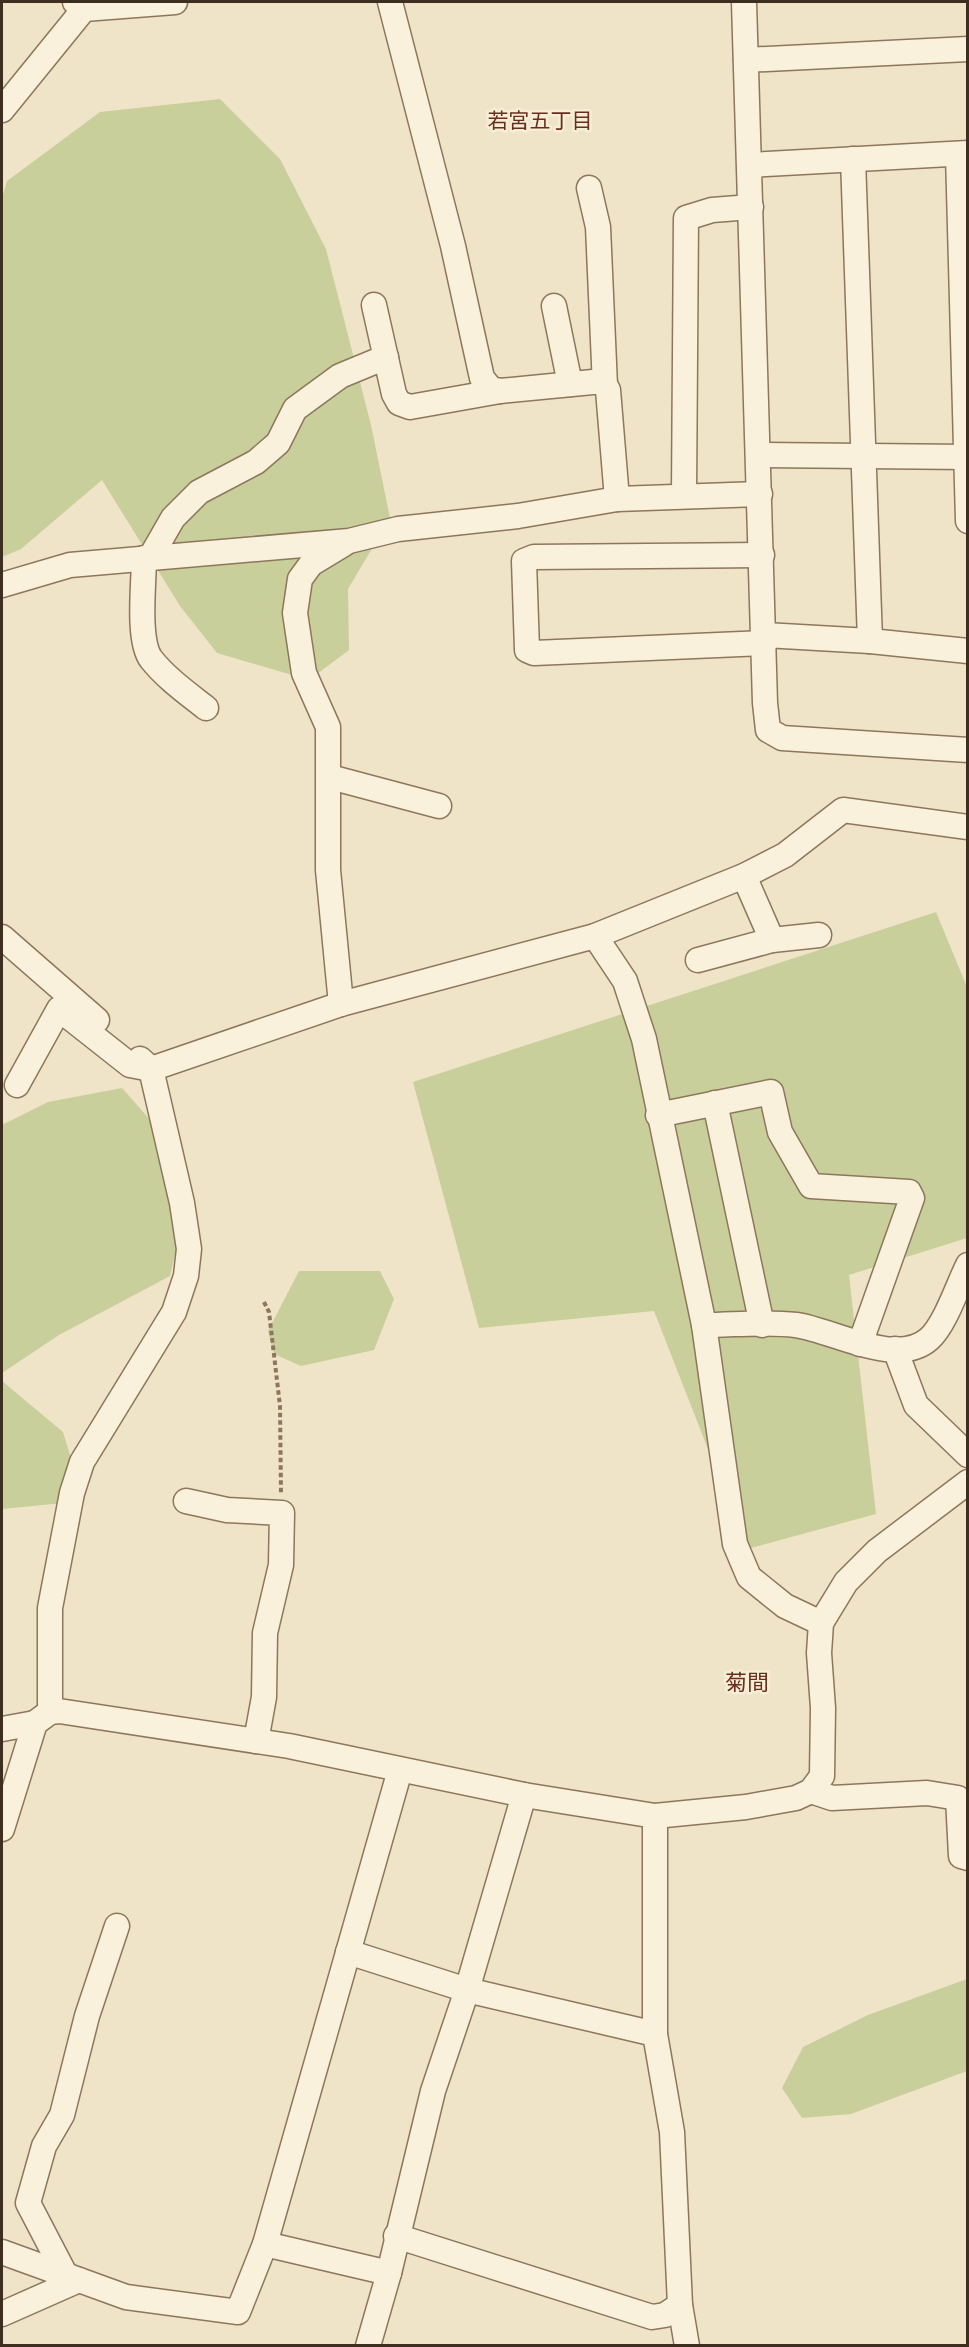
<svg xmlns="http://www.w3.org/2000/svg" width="969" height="2347" font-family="'Playfair Display','Noto Sans JP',serif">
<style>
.green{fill:#c9cf9b}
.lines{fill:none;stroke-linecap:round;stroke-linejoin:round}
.minor-casing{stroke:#8d765c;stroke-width:27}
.path{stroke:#8d765c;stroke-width:4;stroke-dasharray:4.5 3;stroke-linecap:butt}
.minor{stroke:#faf1dc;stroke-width:24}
.labels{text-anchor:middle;stroke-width:5;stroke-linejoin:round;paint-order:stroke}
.neighbourhood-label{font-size:21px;fill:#6b2e1e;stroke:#f7eed8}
.quarter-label{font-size:22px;fill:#6b2e1e;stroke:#f7eed8}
</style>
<rect width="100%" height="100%" fill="#f0e4c8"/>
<g class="green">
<path d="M220,99L280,159L326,249L371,425L390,518L348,589L349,650L309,680L217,653L180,606L102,480L21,549L2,557V198L7,181L100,112Z"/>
<path d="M936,912L967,987V1238L849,1275L876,1514L747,1549L654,1311L479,1328L413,1082Z"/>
<path d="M122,1088L168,1140L186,1207L170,1276L59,1335L2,1373V1125L48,1102Z"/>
<path d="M299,1271H380L394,1299L374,1350L301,1366L274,1354L268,1331Z"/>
<path d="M2,1381L63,1432L84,1501L2,1509Z"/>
<path d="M967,1979V2071L851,2114L802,2118L782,2088L803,2047L868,2015Z"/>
</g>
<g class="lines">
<defs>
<g id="minor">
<path d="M75,2L84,9L175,2"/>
<path d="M390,2L453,246L482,378L491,389L500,391L603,381L608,390L617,499"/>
<path d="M744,2L765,703L768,730L782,738L968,750"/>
<path d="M746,60L968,49"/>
<path d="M2,110L84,9"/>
<path d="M958,154L968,521"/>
<path d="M853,159L870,641"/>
<path d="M750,165L968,153"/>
<path d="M589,188L598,227L605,386"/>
<path d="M374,305L394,394L399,403L410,407L500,391"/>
<path d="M554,306L570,384"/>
<path d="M759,455L968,457"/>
<path d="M684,495L686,218L712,210L751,207"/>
<path d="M762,555L534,557L524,561L527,650L534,653L765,643"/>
<path d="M144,558C144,582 137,640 151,659C166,678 187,693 206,708"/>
<path d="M150,558L173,518L199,492L256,462L278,443L295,409L340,376L386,357"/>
<path d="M2,585L70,565L349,541L398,529L518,516L617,499L760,494"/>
<path d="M765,635L870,641L968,651"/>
<path d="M330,777L439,806"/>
<path d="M744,876L772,940"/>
<path d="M595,936L625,981L644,1039L704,1325L735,1544L749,1577L785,1606L821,1623"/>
<path d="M2,937L97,1020"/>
<path d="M698,960L772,940L819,935"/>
<path d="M341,1004L328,870V727L304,673L295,613L300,579L311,564L344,544"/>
<path d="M17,1085L59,1009L130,1065L151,1069L341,1004L595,936L744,876L785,855L843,810L968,827"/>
<path d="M715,1103L762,1325"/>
<path d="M658,1115L771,1092L780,1132L811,1186L909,1192L912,1198L860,1344"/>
<path d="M704,1325C733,1325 766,1321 796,1325C833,1330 896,1368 929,1339C945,1325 958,1285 968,1265"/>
<path d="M895,1349L916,1405L968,1455"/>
<path d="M186,1501L227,1510L282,1513L281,1565L265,1633L264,1697L256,1741"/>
<path d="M50,1712V1608L72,1493L82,1462L174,1312L186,1276L189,1249L182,1203L151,1069L140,1059"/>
<path d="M2,1729L35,1723"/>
<path d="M811,1791L832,1798L927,1793L958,1798L961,1856L968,1858"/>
<path d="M655,1816V2034L672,2132L680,2305L687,2346"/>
<path d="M2,1829L35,1723L50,1712L59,1711L289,1746L524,1795L655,1816L746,1807L796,1798L811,1791L822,1776L823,1708L819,1653L821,1623L846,1582L877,1551L968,1482"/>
<path d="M348,1952L467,1990L655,2034"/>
<path d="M396,2236L652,2317L665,2315L680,2305"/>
<path d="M265,2244L389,2273"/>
<path d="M2,2252L126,2297L238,2312L265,2244L400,1770"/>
<path d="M65,2274L28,2203L44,2146L62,2115L87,2016L117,1926"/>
<path d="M2,2314L79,2280"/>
<path d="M368,2346L389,2273L433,2091L467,1990L524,1795"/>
</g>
</defs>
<use href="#minor" class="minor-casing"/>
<path class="path" d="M264,1302L269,1312L280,1406L281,1494"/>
<use href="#minor" class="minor"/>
</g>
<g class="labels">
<g class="neighbourhood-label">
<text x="540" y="128">若宮五丁目</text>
</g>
<g class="quarter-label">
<text x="747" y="1690">菊間</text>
</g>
</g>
<rect width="969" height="2347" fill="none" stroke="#3d2e20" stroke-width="6"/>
</svg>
